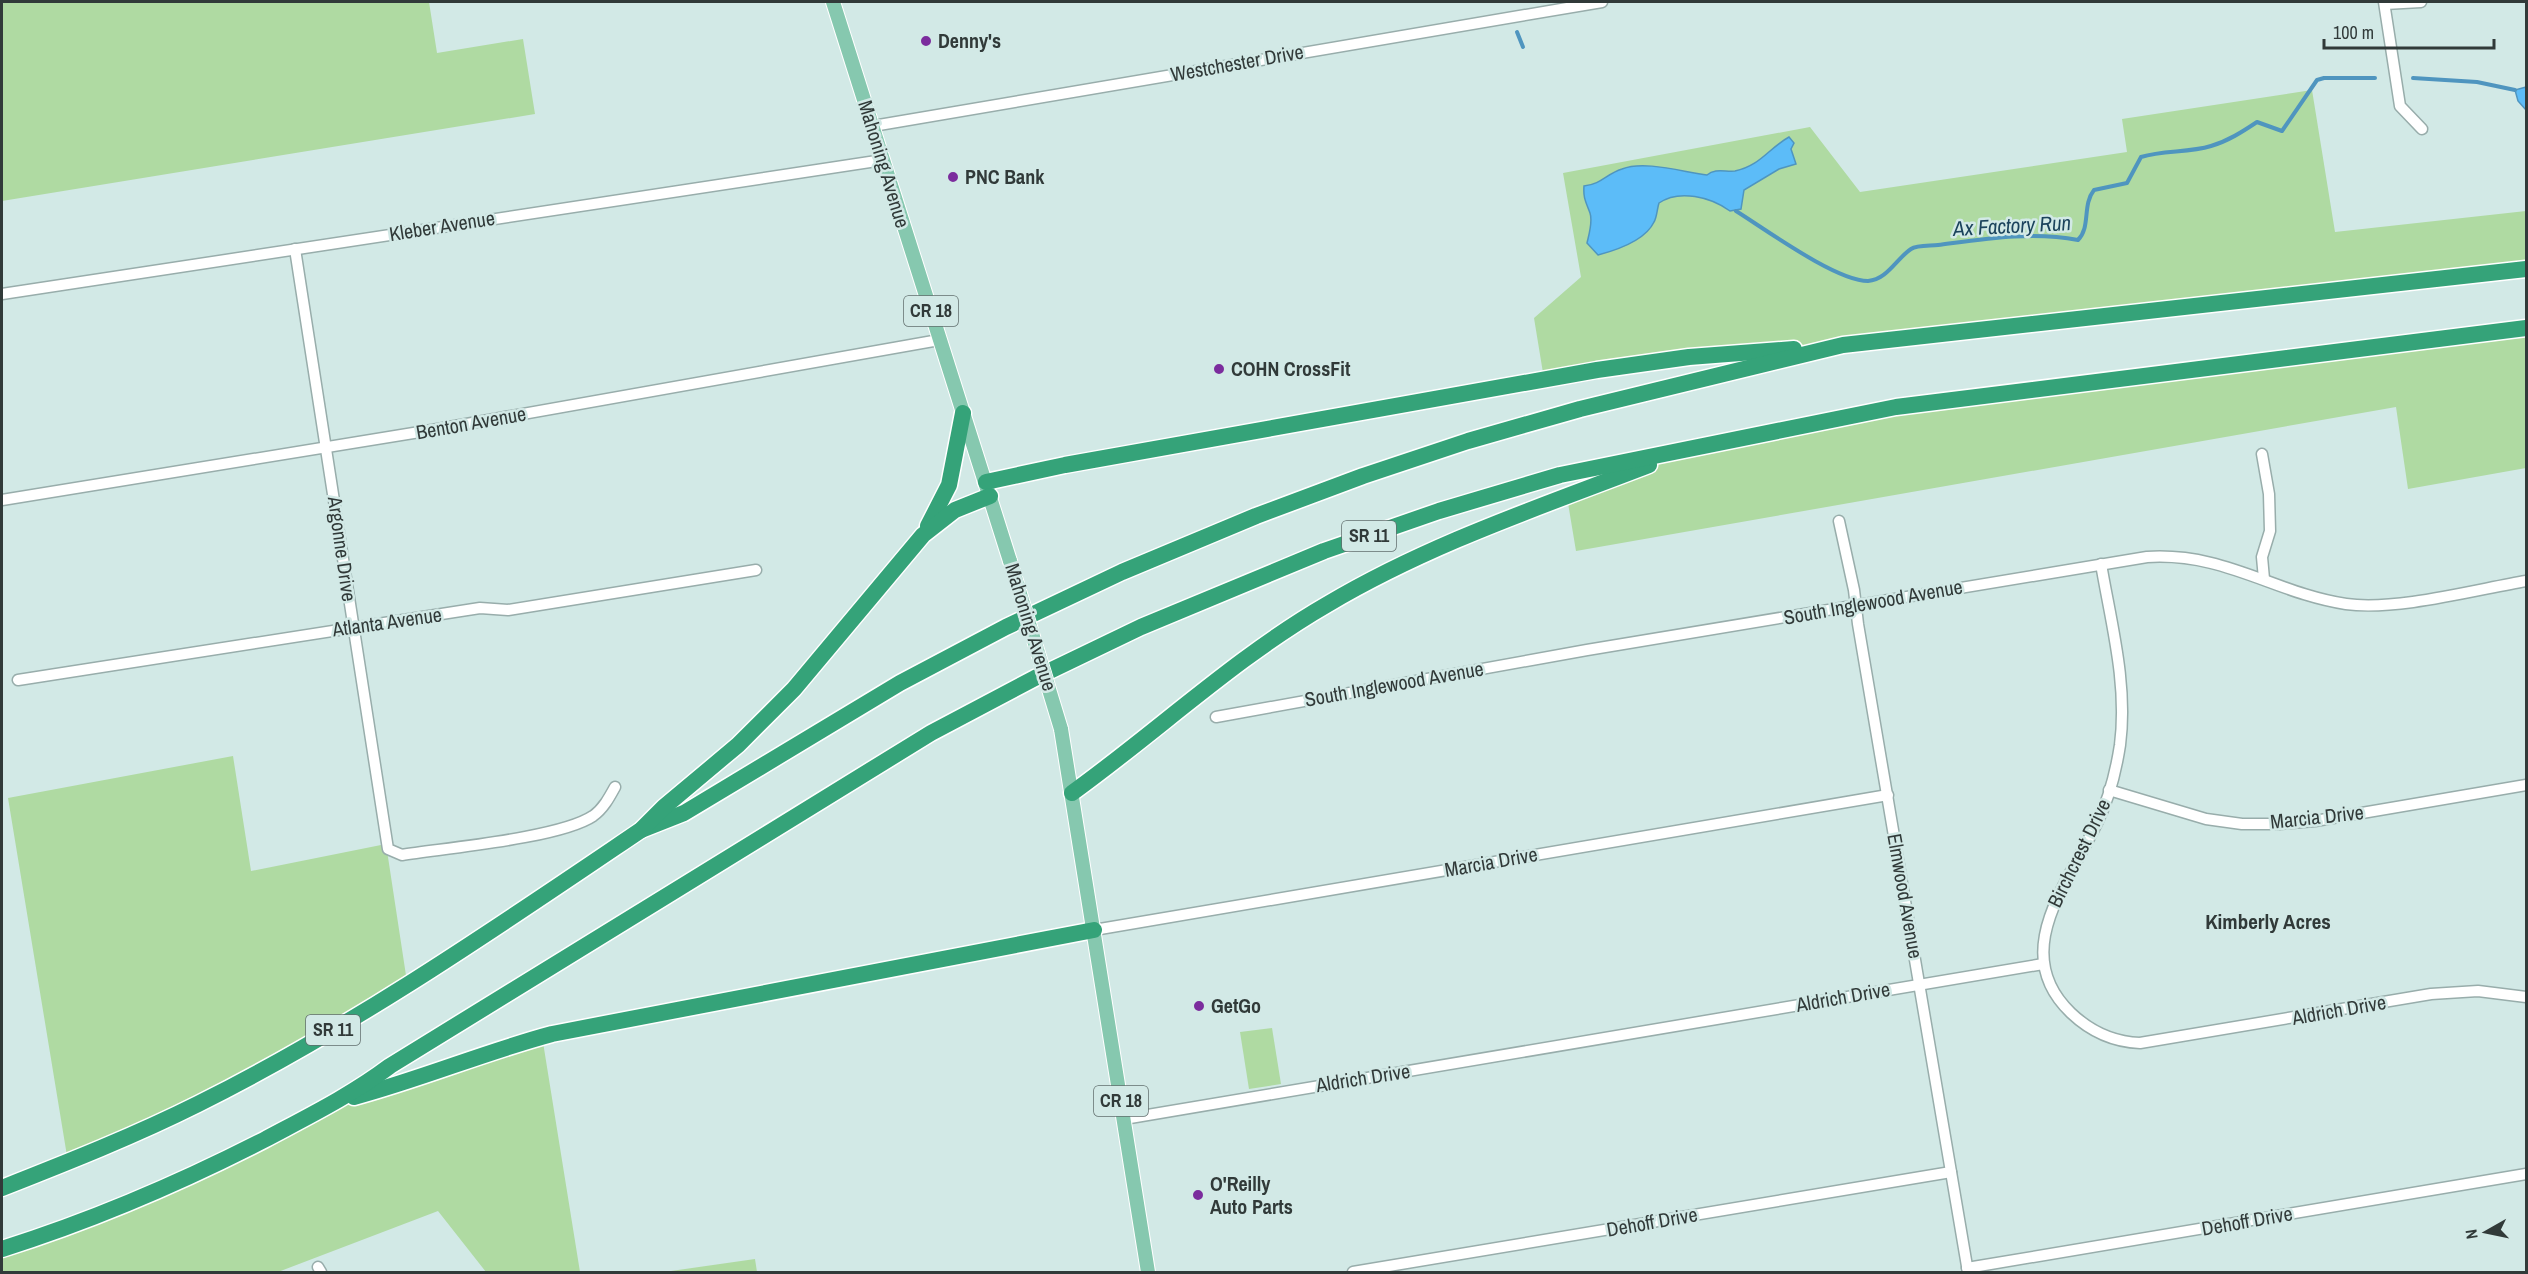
<svg xmlns="http://www.w3.org/2000/svg" width="2528" height="1274" font-family="'Archivo Narrow',sans-serif">
<style>
.green{fill:#afdaa2}
.water{fill:#5cbcf8;stroke:#4f95bf;stroke-width:1.5}
.lines{fill:none;stroke-linecap:round;stroke-linejoin:round}
.stream{stroke:#4f95bf;stroke-width:4}
.minor-casing{stroke:#98adab;stroke-width:13}
.major-casing{stroke:#fff;stroke-width:16}
.highway-casing{stroke:#fff;stroke-width:19}
.minor{stroke:#fff;stroke-width:10}
.major{stroke:#86c8af;stroke-width:14}
.highway{stroke:#35a379;stroke-width:16}
.major-bridge-casing{stroke:#fff;stroke-width:16;stroke-linecap:butt}
.major-bridge{stroke:#86c8af;stroke-width:14}
.poi-dot{fill:#7b2c9d;stroke:#d2e9e6;stroke-width:2}
.labels{text-anchor:middle;stroke-width:5;stroke-linejoin:round;paint-order:stroke}
.shield{fill:#d2e9e6;stroke:#616e6d;stroke-width:1.5}
.shield-label{font-size:18px;font-weight:bold;fill:#313a39}
.poi-label{font-size:20px;font-weight:bold;fill:#313a39;stroke:#d2e9e6;text-anchor:start}
.street-label{font-size:20px;fill:#313a39;stroke:#d2e9e6}
.water-label{font-size:21px;font-style:italic;fill:#1b435c;stroke:#d2e9e6}
.neighbourhood-label{font-size:21px;font-weight:bold;fill:#313a39;stroke:#d2e9e6}
</style>
<rect width="100%" height="100%" fill="#d2e9e6"/>
<g class="green">
<path d="M2,2H429L437,53L523,39L535,114L2,201Z"/>
<path d="M2312,90L2335,232L2526,211V269L1544,379L1534,318L1581,277L1563,173L1810,127L1860,192L2127,152L2122,119Z"/>
<path d="M2526,328V468L2408,489L2396,407L1576,551L1567,497L1693,448L1805,424Z"/>
<path d="M233,756L251,871L386,844L407,982L372,1005L68,1162L8,798Z"/>
<path d="M1272,1028L1281,1084L1249,1089L1240,1032Z"/>
<path d="M542,1036L580,1272H486L438,1211L278,1272H2V1249L76,1226L339,1101Z"/>
<path d="M755,1259L757,1272H664Z"/>
</g>
<g class="water">
<path d="M2526,87V110L2518,101L2515,90Z"/>
<path d="M1789,137L1794,143L1791,149L1796,164L1779,169L1744,190L1741,209L1730,211C1711,197 1679,189 1659,203C1657,209 1657,217 1654,222C1645,241 1617,250 1598,255L1587,243C1589,234 1593,222 1590,213C1586,202 1583,198 1584,186C1602,184 1606,174 1622,169C1644,160 1683,172 1707,175C1715,168 1725,172 1735,171C1760,166 1769,148 1789,137Z"/>
</g>
<g class="lines">
<g class="stream">
<path d="M1517,32L1523,47"/>
<path d="M2413,78L2477,82L2515,90"/>
<path d="M1736,211C1765,229 1836,281 1868,281C1887,280 1897,258 1911,249C1917,245 1930,246 1938,245C1984,239 2032,231 2078,240C2091,227 2082,205 2094,190L2127,183L2141,157C2164,150 2188,153 2211,146C2228,141 2242,132 2257,122L2282,131L2317,80L2324,78H2375"/>
</g>
<defs>
<g id="minor">
<path d="M2384,2L2400,106L2422,129"/>
<path d="M2385,4L2421,2"/>
<path d="M873,126L1602,2"/>
<path d="M295,249L388,849L402,855C446,848 560,838 593,816C603,809 609,798 615,787"/>
<path d="M2,294L883,160"/>
<path d="M2262,454L2269,494L2270,531L2262,557L2264,579"/>
<path d="M2,500L438,429L939,340"/>
<path d="M1839,521L1854,590L1858,624L1968,1272"/>
<path d="M2101,564C2111,623 2128,684 2120,745C2116,771 2109,799 2097,823C2068,883 2008,953 2071,1013C2091,1032 2113,1042 2140,1043L2431,994L2478,991L2526,997"/>
<path d="M18,680L480,608L508,610L756,570"/>
<path d="M1216,717L1587,650L2147,557C2225,552 2274,593 2346,604C2396,611 2474,590 2526,581"/>
<path d="M2109,790L2206,819L2242,824H2279L2315,821L2526,785"/>
<path d="M1094,930L1888,795"/>
<path d="M1124,1119L2043,964"/>
<path d="M318,1267L321,1272"/>
<path d="M1967,1268L2526,1174"/>
<path d="M1353,1272L1951,1172"/>
</g>
<g id="major">
<path d="M833,2L1010,561"/>
<path d="M1061,729L1148,1272"/>
</g>
<g id="highway">
<path d="M986,482L1065,465L1597,370L1689,357L1794,349"/>
<path d="M928,526L949,485L963,413"/>
<path d="M1072,793C1158,731 1236,657 1328,604C1429,544 1540,507 1649,465"/>
<path d="M641,830L684,813L900,683L1006,627L1122,572L1256,516L1363,476L1468,441L1580,409L1843,345L2526,269"/>
<path d="M354,1097C421,1079 485,1052 552,1034L1094,930"/>
<path d="M2,1188C68,1162 134,1136 198,1104C351,1028 499,926 641,830L664,807L738,745L794,689L923,535L955,510L990,496"/>
<path d="M2,1249C94,1220 178,1184 264,1140C307,1117 350,1096 390,1066L931,733L1035,678L1141,627L1324,551L1439,511L1560,475L1896,407L2526,328"/>
</g>
</defs>
<use href="#minor" class="minor-casing"/>
<use href="#major" class="major-casing"/>
<use href="#highway" class="highway-casing"/>
<use href="#minor" class="minor"/>
<use href="#major" class="major"/>
<use href="#highway" class="highway"/>
<defs>
<path id="major-bridge" d="M1010,561L1061,729"/>
</defs>
<use href="#major-bridge" class="major-bridge-casing"/>
<use href="#major-bridge" class="major-bridge"/>
</g>
<g class="poi-dot">
<circle cx="926" cy="41" r="6"/>
<circle cx="953" cy="177" r="6"/>
<circle cx="1219" cy="369" r="6"/>
<circle cx="1199" cy="1006" r="6"/>
<circle cx="1198" cy="1195" r="6"/>
</g>
<g class="labels">
<g class="shield">
<rect x="904" y="296" width="54" height="30" rx="4.5"/>
<rect x="1342" y="521" width="54" height="30" rx="4.5"/>
<rect x="306" y="1015" width="54" height="30" rx="4.5"/>
<rect x="1094" y="1086" width="54" height="30" rx="4.5"/>
</g>
<g class="shield-label">
<text x="931" y="317">CR 18</text>
<text x="1369" y="542">SR 11</text>
<text x="333" y="1036">SR 11</text>
<text x="1121" y="1107">CR 18</text>
</g>
<g class="poi-label">
<text x="938" y="48">Denny's</text>
<text x="965" y="184">PNC Bank</text>
<text x="1231" y="376">COHN CrossFit</text>
<text x="1211" y="1013">GetGo</text>
<text x="1210" y="1191">O'Reilly<tspan x="1210" dy="23">Auto Parts</tspan></text>
</g>
<g class="street-label">
<text transform="translate(1237 63) rotate(-10)" y="7">Westchester Drive</text>
<text transform="translate(884 164) rotate(73)" y="7">Mahoning Avenue</text>
<text transform="translate(442 226) rotate(-9)" y="7">Kleber Avenue</text>
<text transform="translate(471 423) rotate(-10)" y="7">Benton Avenue</text>
<text transform="translate(342 549) rotate(82)" y="7">Argonne Drive</text>
<text transform="translate(1873 602) rotate(-10)" y="7">South Inglewood Avenue</text>
<text transform="translate(387 622) rotate(-8)" y="7">Atlanta Avenue</text>
<text transform="translate(1031 627) rotate(73)" y="7">Mahoning Avenue</text>
<text transform="translate(1394 684) rotate(-10)" y="7">South Inglewood Avenue</text>
<text transform="translate(2317 817) rotate(-6)" y="7">Marcia Drive</text>
<text transform="translate(2079 853) rotate(-64)" y="7">Birchcrest Drive</text>
<text transform="translate(1491 862) rotate(-10)" y="7">Marcia Drive</text>
<text transform="translate(1905 896) rotate(80)" y="7">Elmwood Avenue</text>
<text transform="translate(1843 997) rotate(-10)" y="7">Aldrich Drive</text>
<text transform="translate(2339 1010) rotate(-10)" y="7">Aldrich Drive</text>
<text transform="translate(1363 1078) rotate(-9)" y="7">Aldrich Drive</text>
<text transform="translate(2247 1221) rotate(-10)" y="7">Dehoff Drive</text>
<text transform="translate(1652 1222) rotate(-10)" y="7">Dehoff Drive</text>
</g>
<g class="water-label">
<text transform="translate(2012 226) rotate(-3)" y="7">Ax Factory Run</text>
</g>
<g class="neighbourhood-label">
<text x="2268" y="929">Kimberly Acres</text>
</g>
</g>
<rect width="2528" height="1274" fill="none" stroke="#313a39" stroke-width="6"/>
<g transform="translate(2486 1232) rotate(261)" stroke="#d2e9e6" stroke-width="4.5" paint-order="stroke">
<path d="M0-4.5L10 22L0 15L-10 22Z" fill="#313a39"/>
<text y="-9" font-size="16" font-weight="bold" text-anchor="middle" fill="#313a39">N</text>
</g>
<path d="M2324 39v9h170v-9" fill="none" stroke="#313a39" stroke-width="3"/>
<text x="2333" y="39" font-size="18" fill="#313a39" stroke="#d2e9e6" stroke-width="4.5" paint-order="stroke">100 m</text>
</svg>
